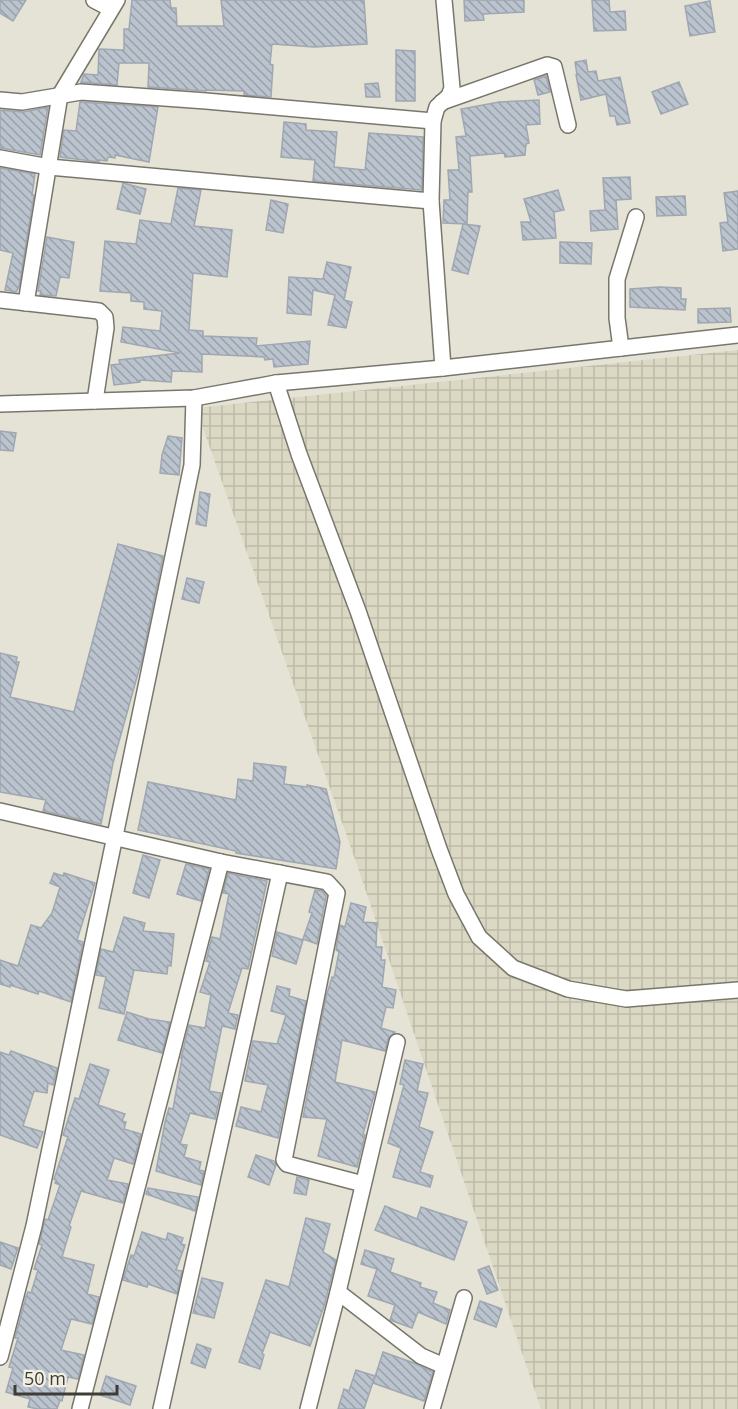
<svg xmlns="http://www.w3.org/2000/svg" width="738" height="1409" font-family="'Open Sans',sans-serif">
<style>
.industrial{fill:url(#industrial-grid)}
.building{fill:url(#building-back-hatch);stroke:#9fa7b1;stroke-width:1.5}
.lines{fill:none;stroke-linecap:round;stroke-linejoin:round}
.minor-casing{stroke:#79776c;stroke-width:18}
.minor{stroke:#fff;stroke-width:15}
</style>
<defs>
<pattern id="industrial-grid" width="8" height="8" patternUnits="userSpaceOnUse" patternTransform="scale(1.5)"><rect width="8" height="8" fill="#dbd9c4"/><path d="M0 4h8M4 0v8" fill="none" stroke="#bdbba9"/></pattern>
<pattern id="building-back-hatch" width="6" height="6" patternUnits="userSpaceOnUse" patternTransform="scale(1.5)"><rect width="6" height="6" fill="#bac3ce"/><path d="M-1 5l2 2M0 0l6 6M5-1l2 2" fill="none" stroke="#98a0a8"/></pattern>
</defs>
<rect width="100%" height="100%" fill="#e5e3d6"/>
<path class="industrial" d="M738,350V1409H541L357,865L196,408Z"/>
<g class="building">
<path d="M0,0H26L13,21L0,13Z"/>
<path d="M132,0H170L171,8H176L177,26H224L221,0H364L367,44L314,47L272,44L270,64L273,65L271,97L244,95V91L206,90V91L148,87L149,63H119L117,85L81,82L84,74L98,75L99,49L124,50V29H129Z"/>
<path d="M464,0H524V12L483,14L484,20L465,21Z"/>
<path d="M592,0H609L610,12L625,11L626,30L594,31Z"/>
<path d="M710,1L715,32L690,36L685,6Z"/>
<path d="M396,50L415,51V101H396Z"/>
<path d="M586,60L588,72L596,71L598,81L620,77L630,123L617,125L615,116H610L606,94L581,100L576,75H577L575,62Z"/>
<path d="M546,76L550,92L538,95L534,80Z"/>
<path d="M679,82L688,104L661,114L652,92Z"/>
<path d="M378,83L380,97H366L365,84Z"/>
<path d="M539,100L540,124L526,125L529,143L526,144L525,155L505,157L504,153L470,156L472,192H468L467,224L443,223L444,200H450L448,170H459L456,137L466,136L461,109L499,102Z"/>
<path d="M80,102L158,107L149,162L115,155V158L108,157L107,161L99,160V162L60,157L64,130L76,131Z"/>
<path d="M48,107L40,155L0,148V110L23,112Z"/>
<path d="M284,122L306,124V130L337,132L334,167L365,170L369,133L423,137L422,190L313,181L315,160L281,157Z"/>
<path d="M0,168L35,174L32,195H34L19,287L16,292L5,290L13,253L0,250Z"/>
<path d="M630,177L631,199L616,200L618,229L591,231L590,211L605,210L603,178Z"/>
<path d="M123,183L146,189L140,214L117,209Z"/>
<path d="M178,188L201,190L194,226L232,230L227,277L193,273L189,330L203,331V336L257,338L256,346L310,341L308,364L274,367L273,359L265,360L264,357L202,354V372L172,371L171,382L140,380V382L114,385L111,365L120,364L119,360L180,353L121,342L123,327L160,331L162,311L144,309V302L131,301V293L100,291L105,241L136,244L140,220L171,224Z"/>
<path d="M558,190L564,210L554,212L556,238L523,240L521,222H531L524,199Z"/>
<path d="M738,191V249L723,251L720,223L728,222L724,193Z"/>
<path d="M685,196L686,215L657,216L656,197Z"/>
<path d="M271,200L288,204L283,233L266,230Z"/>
<path d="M463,224L480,226L468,274L452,270Z"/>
<path d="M47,237L74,242L69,278L60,277L56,296L40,295L41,291H38Z"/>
<path d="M560,242L592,243L591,264L560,263Z"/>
<path d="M327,262L351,267L344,300L352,302L346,328L328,325L335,295L313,290L311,315L287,313L289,277L323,279Z"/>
<path d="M659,287L681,288V299H686L685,310L630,307V289Z"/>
<path d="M730,308L731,322L698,323V309Z"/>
<path d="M0,431L16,433L13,451L0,450Z"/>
<path d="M168,436L182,438L179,475L160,473L162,455Z"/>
<path d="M200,492L210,494L206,526L196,524Z"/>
<path d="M118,544L163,556L142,659L113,763L101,824L43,811L46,800L0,792V653L17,657L16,662H19L10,697L74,712Z"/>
<path d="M187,578L204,582L199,603L182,599Z"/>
<path d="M254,763L286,767L284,784L307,787V785L326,789L340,842L336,869L236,853V851L138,830L148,782L236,800L238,779L253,781Z"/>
<path d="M143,855L160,860L149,898L133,893Z"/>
<path d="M186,864L209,869L201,901L177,894Z"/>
<path d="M54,873L63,876L64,873L95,883L77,940L83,942L71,1002L39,991L38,994L10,985V987L0,984V960L18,966L31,925L41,928L52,913L60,887L50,883Z"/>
<path d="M228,873L267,881L248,969L242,968L228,1013L238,1015L235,1029L222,1026L209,1091L221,1093L215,1119L190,1113L180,1144L187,1145L184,1157L201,1162L199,1170L204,1171L201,1185L156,1171L165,1122L169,1108L173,1109L182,1058H181L189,1025L205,1028L211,995L200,992L210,962L206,961L212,937L220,939L229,894L223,893Z"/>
<path d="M315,890L322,891L326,896L317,944L303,939L312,913L309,912Z"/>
<path d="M351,903L366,907L363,922L377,923L376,947H382L381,960H385L382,987L396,990L393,1008L386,1007L381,1028L395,1032L388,1039L385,1051L342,1040L335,1082L375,1092L363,1134L365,1135L357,1167L318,1156L327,1119L303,1117L326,997L332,977L334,978L339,952L336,950L340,925L345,927Z"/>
<path d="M124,917L145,923L143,931L174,934L171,966L168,965L167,974L134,970L124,1014L99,1008L106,977L96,975L101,949L113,952Z"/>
<path d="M277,932L303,940L296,964L272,956Z"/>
<path d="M277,986L290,989L289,996L306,1001L278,1138L236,1126L241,1107L261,1112L268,1085L245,1081L253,1041L277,1044L286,1015L271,1011Z"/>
<path d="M127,1012L149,1019L170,1022L162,1053L118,1040Z"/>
<path d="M11,1051L57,1068L53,1085L48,1083L47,1093L34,1091L23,1126L43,1132L37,1148L0,1135V1052L9,1055Z"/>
<path d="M405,1060L423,1064L417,1091L428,1093L419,1127L433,1132L420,1172L433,1176L430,1187L393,1177L401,1148L388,1143L404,1085L400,1084Z"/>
<path d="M90,1064L109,1070L98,1105L125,1114L122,1121L126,1122L124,1129L141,1134L133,1164L114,1158L107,1180L128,1184L123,1203L81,1191L69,1226L71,1227L62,1257L94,1265L87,1294L99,1297L92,1324L71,1319L61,1350L84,1355L78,1379L68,1377L62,1401L60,1400L57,1409H38L28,1407L30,1399L6,1392L13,1368L9,1367L18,1338H15L26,1297L28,1292L31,1293L38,1270L34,1269L42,1245L39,1244L45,1219L48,1220L60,1185L55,1183L56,1180L54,1179L68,1137L63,1135L75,1098L79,1099Z"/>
<path d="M256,1155L274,1161L276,1165L269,1185L248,1177Z"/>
<path d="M297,1177L309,1180L306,1195L294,1193Z"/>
<path d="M148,1188L198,1197L195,1211L146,1194Z"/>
<path d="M385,1206L417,1219L421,1207L467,1222L454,1260L375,1230Z"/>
<path d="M306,1218L330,1224L323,1252L336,1260L324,1306L310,1346L270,1332L262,1354L264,1355L260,1369L239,1362L266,1280L289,1287Z"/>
<path d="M142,1232L166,1240L168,1233L183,1238L181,1244L185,1245L176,1270L182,1271L177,1294L148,1284L147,1287L123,1280L131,1255L134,1256Z"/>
<path d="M0,1242L18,1248L11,1269L0,1265Z"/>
<path d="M365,1250L394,1259L390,1272L421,1283L420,1287L437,1292L433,1303L450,1310L446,1324L418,1312L412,1328L390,1320L395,1305L368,1296L377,1269L361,1264Z"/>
<path d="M489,1266L498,1290L487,1294L478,1270Z"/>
<path d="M202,1278L223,1283L214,1318L193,1313Z"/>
<path d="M480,1301L502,1309L496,1327L474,1319Z"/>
<path d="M197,1344L211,1349L205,1368L191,1363Z"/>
<path d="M383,1352L414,1363L433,1372L424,1401L373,1383Z"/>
<path d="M356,1370L375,1376L364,1409H338L344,1389L349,1391Z"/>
<path d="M106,1376L136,1386L130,1405L100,1395Z"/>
</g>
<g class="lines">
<defs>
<g id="minor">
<path d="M94,0L111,9"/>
<path d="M0,100L22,102L81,92L206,101L433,121"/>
<path d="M442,102L547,65L554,67L568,125"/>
<path d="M0,158L49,167L431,201"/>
<path d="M0,300L99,311L105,317L106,328L95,401"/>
<path d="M26,303L60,95L117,0"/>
<path d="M621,348L617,318V279L636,217"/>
<path d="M443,368L431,201L433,121L437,107L449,96L452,88L444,0"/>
<path d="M276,383L299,454L358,611L439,849L456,894L479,937L513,968L568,989L626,999L738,990"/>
<path d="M0,404L194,398L276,383L443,368L738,335"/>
<path d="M0,811L221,862L327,882L337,893L284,1160L287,1164L363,1184"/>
<path d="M338,1292L421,1356L444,1366"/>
<path d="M0,1357L34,1226L192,465L194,398"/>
<path d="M80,1409L221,862"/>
<path d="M161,1409L280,873"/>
<path d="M308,1409L338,1292L397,1042"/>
<path d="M432,1409L464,1298"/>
</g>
</defs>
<use href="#minor" class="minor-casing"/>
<use href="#minor" class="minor"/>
</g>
<path d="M15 1385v9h102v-9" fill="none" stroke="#3d3c37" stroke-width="3"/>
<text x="24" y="1385" font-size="18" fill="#3d3c37" stroke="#f2f0e3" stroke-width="4.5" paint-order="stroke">50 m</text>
</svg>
